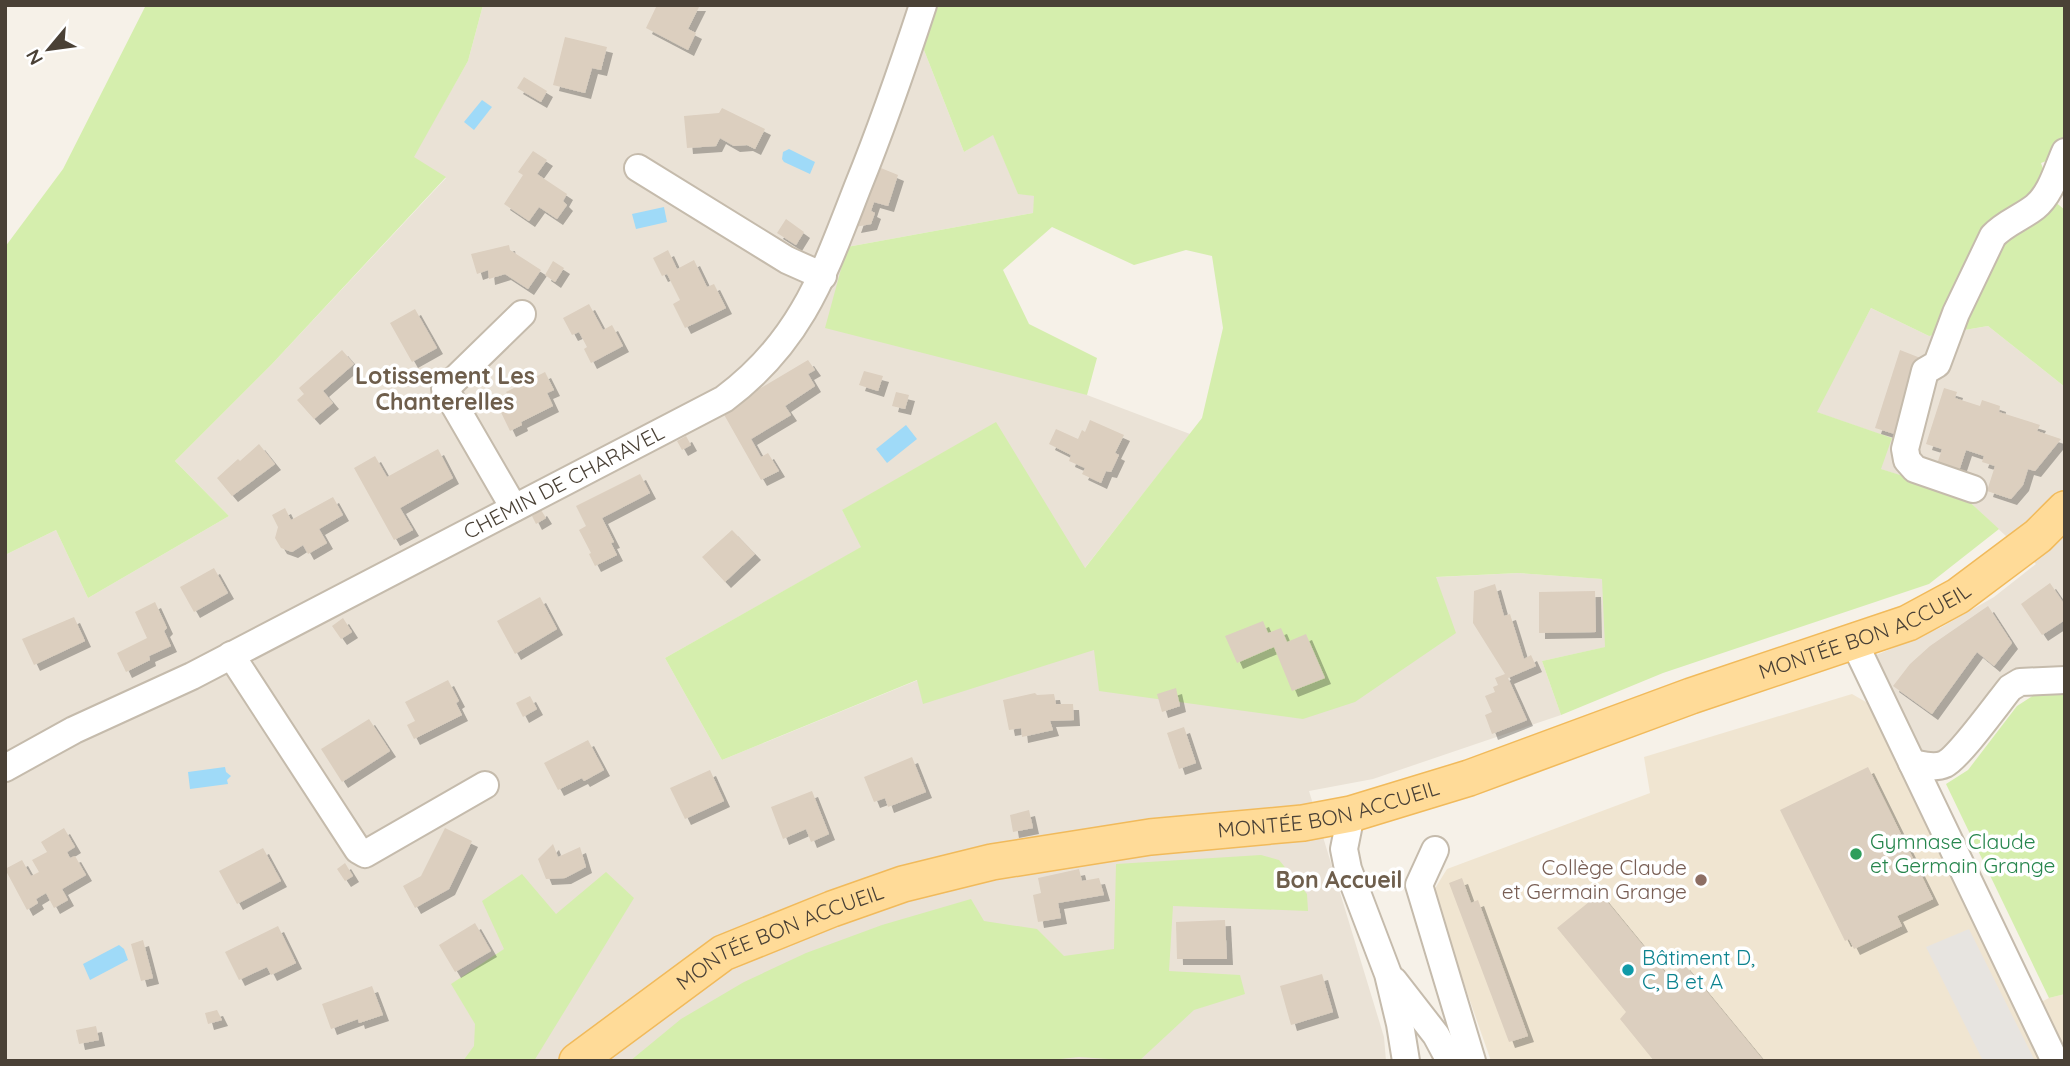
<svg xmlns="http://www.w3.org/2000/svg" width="2070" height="1066" font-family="Quicksand,sans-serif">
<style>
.residential{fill:#eae2d6}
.education{fill:#f0e5d1}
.green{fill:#d5eead}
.parking{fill:#e7e4e0}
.water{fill:#9fdaf8}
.building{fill:#dccfbf;filter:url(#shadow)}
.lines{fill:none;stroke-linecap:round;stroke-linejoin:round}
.minor-casing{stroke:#c5bbac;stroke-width:30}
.major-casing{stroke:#f1ba5b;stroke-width:38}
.minor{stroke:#fff;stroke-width:26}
.major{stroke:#ffdb98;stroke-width:35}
.leisure-dot{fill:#2e9e5b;stroke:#fff;stroke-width:2.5}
.education-dot{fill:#8d6e63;stroke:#fff;stroke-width:2.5}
.culture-dot{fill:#0f9aa8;stroke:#fff;stroke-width:2.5}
.labels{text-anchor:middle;stroke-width:7;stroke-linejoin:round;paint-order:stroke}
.street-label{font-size:21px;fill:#4a4136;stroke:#fff}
.leisure-label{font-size:21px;fill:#27864d;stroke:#fff;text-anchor:start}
.education-label{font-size:21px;fill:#785e54;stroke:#fff;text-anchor:end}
.culture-label{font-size:21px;fill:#0d838f;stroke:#fff;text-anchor:start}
.neighbourhood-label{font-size:23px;font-weight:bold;fill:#6e5e4c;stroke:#fff}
</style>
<defs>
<filter id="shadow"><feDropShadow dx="6" dy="6" stdDeviation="0" flood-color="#0004"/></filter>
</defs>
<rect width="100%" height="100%" fill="#f6f1e8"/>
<g class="residential">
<path d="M483,5H937L922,45L964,152L993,134L1018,193L1035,196L1033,213L847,247L1087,395L1190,434L1084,569L842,510L862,547L665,658L722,760L918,680L924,703L1094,649L1321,583L1518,573L1603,579L1606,647L1542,661L1561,715L1373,779L1309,791L1384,1037L1386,1061H5V555L56,530L88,598L229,516L175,461L272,364L446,178L413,157L468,61Z"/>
<path d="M1871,308L1929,336L1988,326L2065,387V674L2012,671L1946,750L1925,755L1917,753L1874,656L1940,628L1994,597L2036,564L1961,494L1880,469L1891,438L1816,412Z"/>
</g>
<path class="education" d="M1852,694L1873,706L2027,1009L2049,998L2065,994V1061H1491L1439,912L1434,890L1447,869L1650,793L1644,757Z"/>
<g class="green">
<path d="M146,5H483L468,61L414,157L446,177L272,364L175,461L229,516L88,598L56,530L5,555V247L63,169Z"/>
<path d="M937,5H2065V154L2041,163L2054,201L2065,210V387L1988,326L1929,336L1871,308L1817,412L1892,438L1881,469L1961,494L1999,529L1929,584L1663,673L1561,715L1542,661L1605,647L1602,579L1518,573L1436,577L1456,633L1355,702L1303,719L1099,691L1094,650L923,704L917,680L722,760L665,658L861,547L842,510L996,422L1085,568L1202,418L1223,328L1212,256L1186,250L1134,265L1052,227L1003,270L1029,324L1097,358L1087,395L825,328L847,247L1033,213L1034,196L1018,194L993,135L964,152L922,45Z"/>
<path d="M2042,690H2065V994L2049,998L1946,784L1968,770L2017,706Z"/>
<path d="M1261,855L1279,860L1307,894L1308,911L1173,906L1169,971L1240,975L1245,994L1194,1010L1139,1061L1079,1057L1041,1061H630L681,1019L744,982L806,953L882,925L971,899L984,921L1037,929L1064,956L1114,949L1116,864Z"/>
<path d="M606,872L634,898L534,1061H463L474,1046L475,1024L451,984L504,949L482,901L522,874L556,914Z"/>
</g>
<path class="parking" d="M1969,929L2035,1061H1983L1926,947Z"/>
<g class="water">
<path d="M482,100L492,107L474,130L464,122Z"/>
<path d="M789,149L815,162L810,174L784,162L782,159L783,152Z"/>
<path d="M664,207L667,222L636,229L632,214Z"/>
<path d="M906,425L917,439L887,463L876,449Z"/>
<path d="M225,767L226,772L231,776L227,780L228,784L190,789L188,772Z"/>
<path d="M119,945L124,949L128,960L90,980L83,964Z"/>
</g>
<g class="building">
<path d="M657,5H700L688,29L696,33L688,50L646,28Z"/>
<path d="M565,37L607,47L601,70L592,68L585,93L553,85Z"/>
<path d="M524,77L547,91L541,102L517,88Z"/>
<path d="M722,108L765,129L755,149L747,145L734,146L720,138L716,146L687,148L684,116L719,113Z"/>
<path d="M533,151L547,160L537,174L567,194L563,201L567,205L557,219L539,207L529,221L504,204L523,175L518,172Z"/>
<path d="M876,166L898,175L888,206L874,202L871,211L875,213L871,224L855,227Z"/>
<path d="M786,219L804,232L796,245L777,233Z"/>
<path d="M509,245L510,250L541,270L528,289L505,274L489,279L488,270L477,274L471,254Z"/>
<path d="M668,250L677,269L694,260L707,287L714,284L726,308L685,328L673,304L680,300L667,274L662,276L653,258Z"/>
<path d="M553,261L564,268L555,282L545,275Z"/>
<path d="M589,304L603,330L612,325L623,346L591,363L584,349L587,347L579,332L572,335L563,318Z"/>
<path d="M415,309L437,348L412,362L390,323Z"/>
<path d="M342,350L354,364L323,391L333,403L314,419L297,400L304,394L299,388Z"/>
<path d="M1900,350L1923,359L1898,435L1875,428Z"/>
<path d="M808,360L815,370L808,374L815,386L785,406L791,415L751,439L761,457L768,453L779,471L761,480L722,411Z"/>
<path d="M864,371L883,376L878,391L859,385Z"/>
<path d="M545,372L554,390L547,393L553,406L521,422L522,425L510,431L496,402L509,396L506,392Z"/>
<path d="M1944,388L1957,392L1955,398L1980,406L1982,400L2000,406L1999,412L2040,425L2037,431L2061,439L2035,471L2028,469L2023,485L2011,499L1987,491L1995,466L1982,462L1984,456L1966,450L1957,477L1935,470L1942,449L1926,444Z"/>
<path d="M896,392L909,395L905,409L892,406Z"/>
<path d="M1090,420L1124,435L1115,453L1119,455L1111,472L1106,471L1101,483L1082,474L1085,468L1069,461L1071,455L1049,444L1056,429L1078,439L1082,430L1085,432Z"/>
<path d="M686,436L691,445L682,450L677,441Z"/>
<path d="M259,444L275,464L232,496L217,478L238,459L240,461Z"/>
<path d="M438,449L453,478L400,508L413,530L394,540L354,468L375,456L387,477Z"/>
<path d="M640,474L650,493L602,518L614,542L611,543L617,555L595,566L589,554L591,553L579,530L586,526L576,506Z"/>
<path d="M333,497L343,515L319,529L327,543L308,554L303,545L292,552L281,548L275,538L278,527L272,515L285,508L291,520Z"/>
<path d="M541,510L546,518L536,524L532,516Z"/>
<path d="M732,530L755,554L725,582L702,557Z"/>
<path d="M214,568L228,593L194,612L180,587Z"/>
<path d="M2050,583L2065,605V620L2042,635L2021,604Z"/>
<path d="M1495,584L1504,616L1510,614L1524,659L1531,655L1536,666L1508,678L1527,720L1492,734L1485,715L1492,712L1485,696L1495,692L1493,687L1498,685L1495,678L1505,674L1473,623L1474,591Z"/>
<path d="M1595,591L1596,632L1539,633V592Z"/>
<path d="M540,597L557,629L515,654L497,621Z"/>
<path d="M155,602L167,628L164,631L171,646L149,656L150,660L126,672L117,653L147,638L135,612Z"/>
<path d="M1988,606L2012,643L1994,666L1977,652L1932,714L1893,686L1910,664L1930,646Z"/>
<path d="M74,617L85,641L34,665L22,639Z"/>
<path d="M343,618L352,632L341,639L332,626Z"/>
<path d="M1263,621L1268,633L1281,628L1287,642L1306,634L1325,678L1292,691L1274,647L1237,663L1225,636Z"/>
<path d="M448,680L459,701L456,703L462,715L414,739L407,725L415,721L405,702Z"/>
<path d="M1176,688L1180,706L1162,712L1157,694Z"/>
<path d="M1035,693L1037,695L1054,694L1056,704H1073L1074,720L1050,721L1053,730L1022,737L1021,728L1009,730L1003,700Z"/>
<path d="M530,696L537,709L523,717L516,703Z"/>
<path d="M369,719L390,751L342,782L321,749Z"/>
<path d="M1184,727L1196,763L1179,769L1167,733Z"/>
<path d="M588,740L604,770L584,781L582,778L558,790L544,763Z"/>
<path d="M912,757L926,792L888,807L885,798L874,802L864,777Z"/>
<path d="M1868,767L1933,899L1897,916L1902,926L1854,949L1849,939L1845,941L1780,810Z"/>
<path d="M710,770L724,801L685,819L670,788Z"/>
<path d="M812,791L829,834L811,842L806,829L783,839L771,807Z"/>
<path d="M1029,810L1033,828L1013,832L1010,815Z"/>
<path d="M64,828L75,847L67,852L70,858L75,856L86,875L62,889L68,900L54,908L46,893L36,899L38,903L27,910L5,869L22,860L31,876L39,872L32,860L47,852L41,842Z"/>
<path d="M445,828L472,841L449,889L415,908L403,886L421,876Z"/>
<path d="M553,844L558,857L580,847L586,867L565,878L546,879L538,859Z"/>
<path d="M263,848L281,881L237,904L219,871Z"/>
<path d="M345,863L353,876L345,881L337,869Z"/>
<path d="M1079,869L1082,881L1099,878L1104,895L1058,903L1061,918L1038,922L1033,895L1041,893L1038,878Z"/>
<path d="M1462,878L1471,903L1478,900L1528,1036L1509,1042L1449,883Z"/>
<path d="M1600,893L1669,977L1684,964L1764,1061H1654L1620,1019L1626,1012L1557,928Z"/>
<path d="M1225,920L1227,959H1177L1176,922Z"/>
<path d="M475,923L491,951L455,972L439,945Z"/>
<path d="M278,926L296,963L271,975L267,967L239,980L225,952Z"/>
<path d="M143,940L153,978L141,981L131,944Z"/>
<path d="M1322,974L1333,1012L1291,1025L1280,986Z"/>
<path d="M372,986L383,1015L359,1023L358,1019L331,1029L322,1004Z"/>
<path d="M217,1010L222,1020L208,1024L205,1013Z"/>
<path d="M96,1026L99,1040L79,1044L76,1030Z"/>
</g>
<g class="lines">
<defs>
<g id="minor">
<path d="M638,168L787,260L823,276"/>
<path d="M1973,489L1915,469L1907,460L1905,449L1925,371L1937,364L1956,313L1993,236C2005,223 2021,218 2035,207C2051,194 2057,170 2065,152"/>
<path d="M514,508L445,389L522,314"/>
<path d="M1853,640L2055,1061"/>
<path d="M231,655L358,850L365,854L485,785"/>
<path d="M1912,763C1923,765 1934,769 1945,764C1959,757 1998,703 2010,688L2020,682L2065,680"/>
<path id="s1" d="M5,768L74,730L192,676L724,399C802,341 824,273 858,186C882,127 903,66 923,5"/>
<path d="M1351,814L1344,849L1348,869L1388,974L1400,1024L1406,1061"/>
<path d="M1435,850L1419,885L1472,1061"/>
<path d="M1394,981L1436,1035L1450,1061"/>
</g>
<g id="major">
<path id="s2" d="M577,1061L723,953L832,909L903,884L992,862L1150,837L1303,823L1351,814L1469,778L1691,696L1908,623L1958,596L2038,536L2065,509"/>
</g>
</defs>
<use href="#minor" class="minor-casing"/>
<use href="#major" class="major-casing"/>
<use href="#minor" class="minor"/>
<use href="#major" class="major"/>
</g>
<circle class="leisure-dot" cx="1856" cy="854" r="7"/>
<circle class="education-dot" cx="1701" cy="880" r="7"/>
<circle class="culture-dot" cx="1628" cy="970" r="7"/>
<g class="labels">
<g class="street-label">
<text dy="7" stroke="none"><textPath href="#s1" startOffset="628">CHEMIN DE CHARAVEL</textPath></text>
<text dy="7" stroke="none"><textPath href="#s2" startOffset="1374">MONTÉE BON ACCUEIL</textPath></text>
<text dy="7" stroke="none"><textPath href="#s2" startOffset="807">MONTÉE BON ACCUEIL</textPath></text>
<text dy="7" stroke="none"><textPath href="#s2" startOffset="240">MONTÉE BON ACCUEIL</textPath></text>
</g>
<g class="leisure-label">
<text x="1870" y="849">Gymnase Claude<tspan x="1870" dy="24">et Germain Grange</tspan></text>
</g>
<g class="education-label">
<text x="1687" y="875">Collège Claude<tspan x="1687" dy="24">et Germain Grange</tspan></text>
</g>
<g class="culture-label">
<text x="1642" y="965">Bâtiment D,<tspan x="1642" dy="24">C, B et A</tspan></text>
</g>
<g class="neighbourhood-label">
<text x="445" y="384">Lotissement Les<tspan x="445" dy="26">Chanterelles</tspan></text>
<text x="1339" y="888">Bon Accueil</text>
</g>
</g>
<rect width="2070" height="1066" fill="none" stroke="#4a4136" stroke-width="14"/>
<g transform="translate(49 49) rotate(241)" stroke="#ffffff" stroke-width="5" paint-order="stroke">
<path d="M0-5L12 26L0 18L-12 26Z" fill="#4a4136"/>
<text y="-10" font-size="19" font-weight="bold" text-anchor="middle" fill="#4a4136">N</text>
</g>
</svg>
